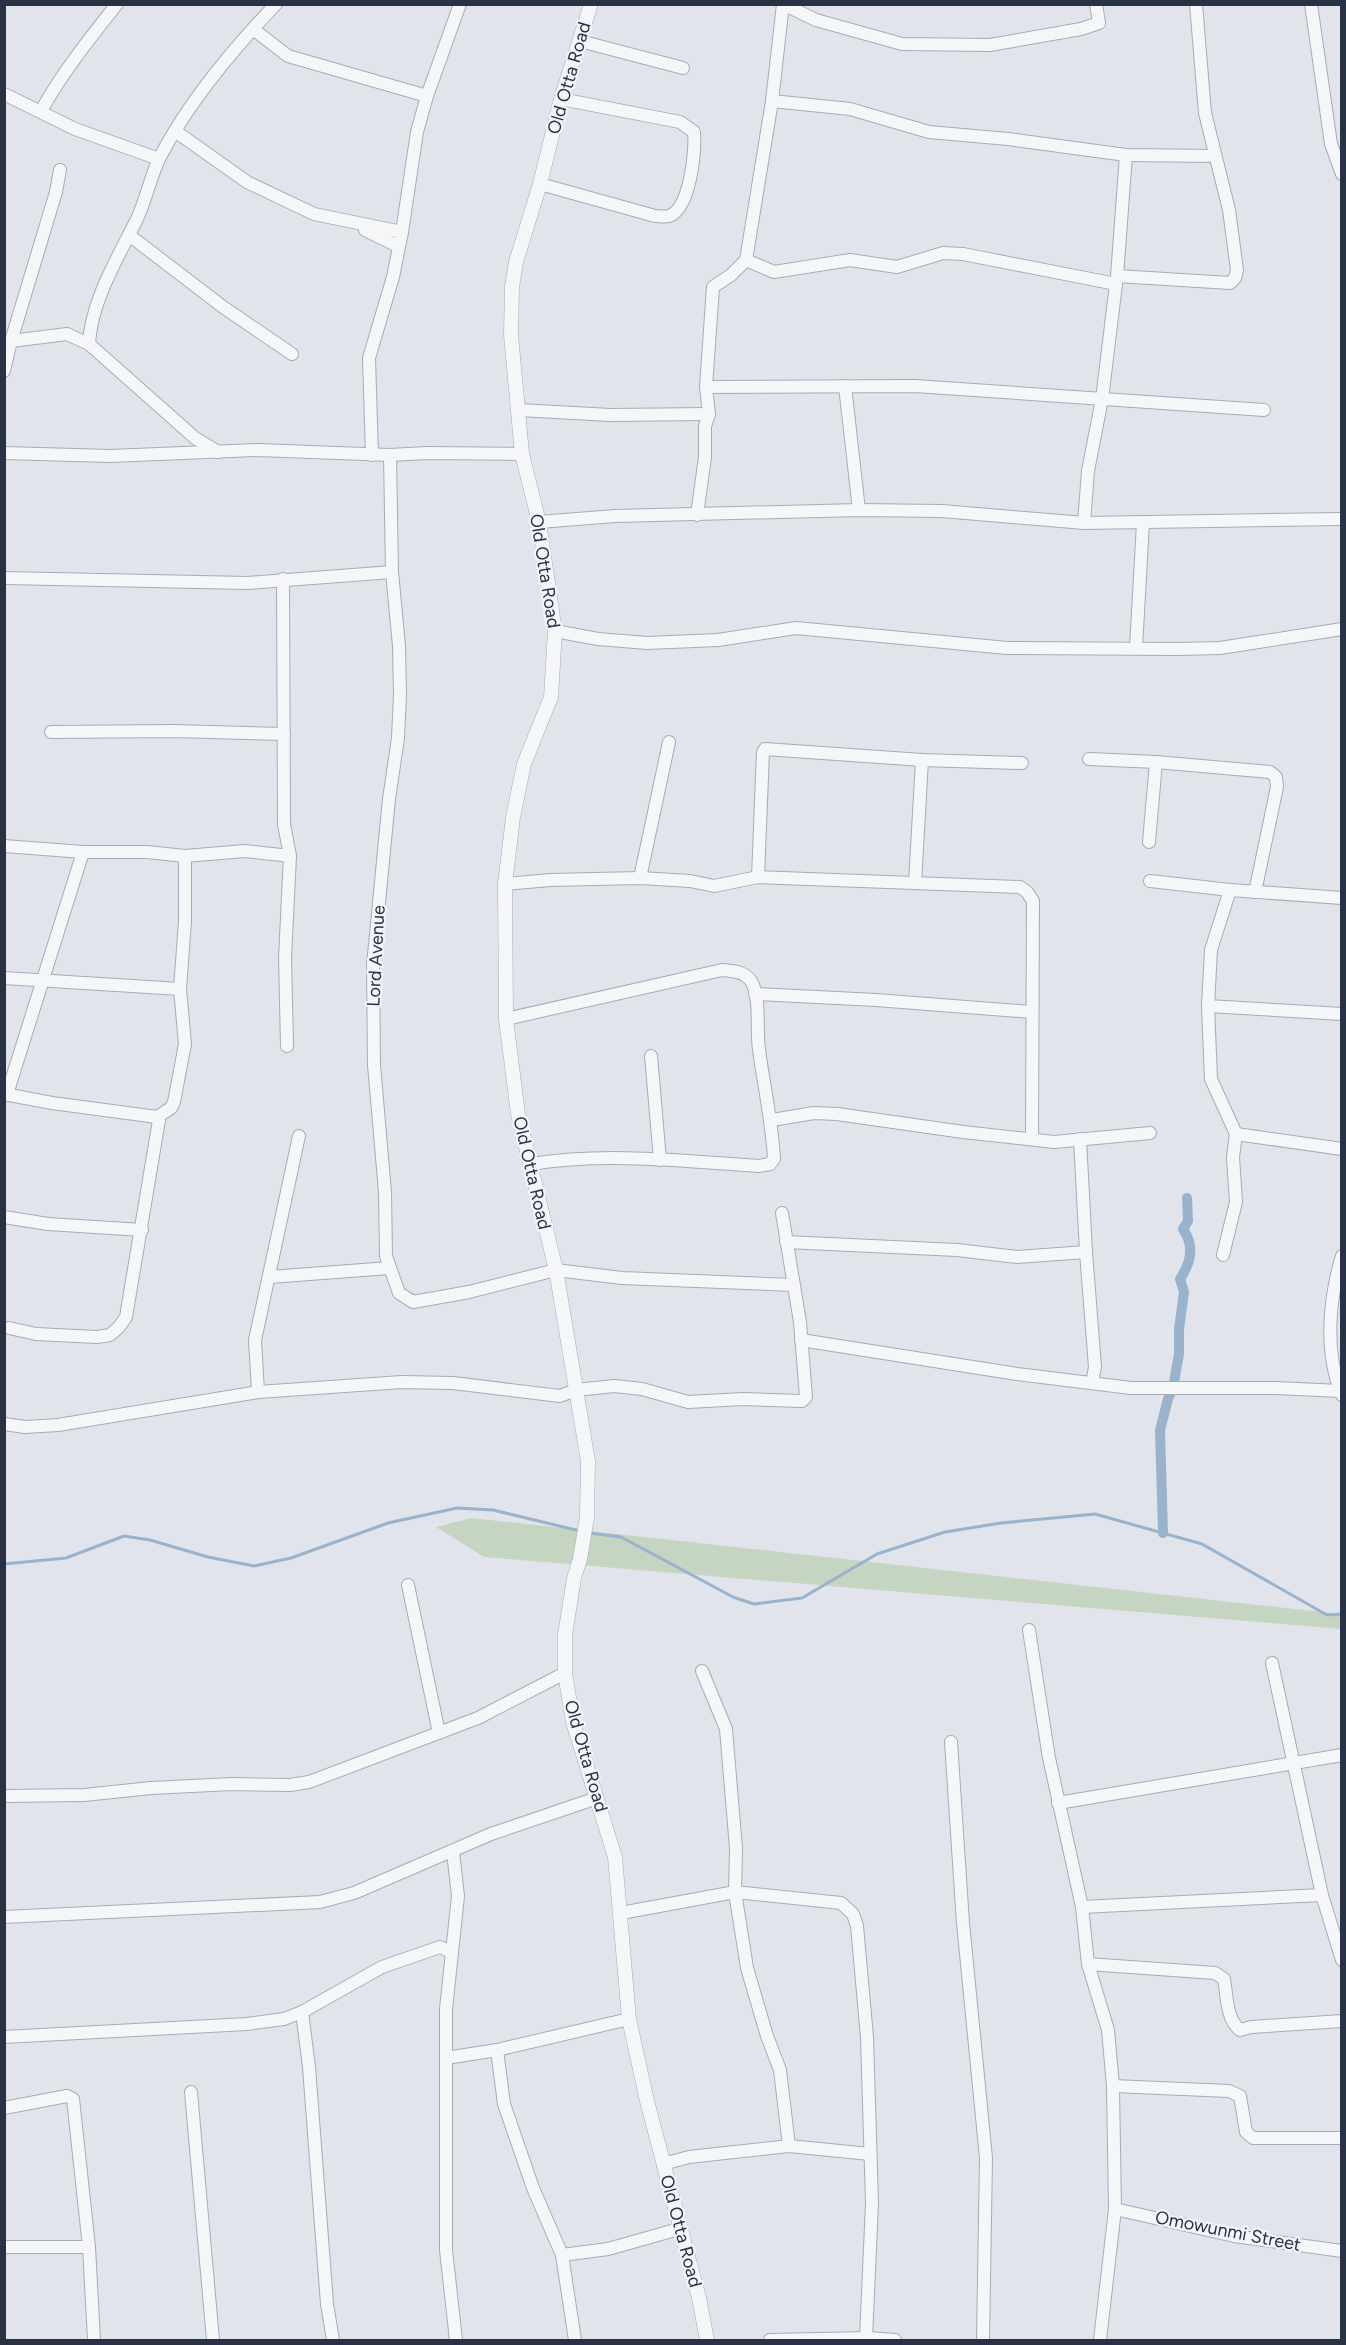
<svg xmlns="http://www.w3.org/2000/svg" width="1346" height="2345" font-family="Figtree,sans-serif">
<style>
.green{fill:#c6d5c1}
.lines{fill:none;stroke-linecap:round;stroke-linejoin:round}
.stream{stroke:#99b3cd;stroke-width:3}
.canal{stroke:#99b3cd;stroke-width:10}
.minor-casing{stroke:#a6acb6;stroke-width:14}
.tertiary-casing{stroke:#a6acb6;stroke-width:15}
.minor{stroke:#f4f6f8;stroke-width:12}
.tertiary{stroke:#f4f6f8;stroke-width:14}
.labels{text-anchor:middle;stroke-width:4.5;stroke-linejoin:round;paint-order:stroke}
.street-label{font-size:18px;fill:#283244;stroke:#f1f4f8}
</style>
<rect width="100%" height="100%" fill="#e1e5eb"/>
<path class="green" d="M472,1518L1341,1614V1629L484,1557L436,1527Z"/>
<g class="lines">
<g class="stream">
<path d="M590,1533L621,1537L733,1597L754,1604L802,1598L877,1554L945,1532L1001,1523L1095,1514L1202,1544L1327,1615L1342,1614"/>
<path d="M4,1564L66,1558L124,1536L150,1540L208,1557L254,1566L291,1558L388,1523L457,1508L493,1510L580,1531"/>
</g>
<path class="canal" d="M1163,1533L1160,1430L1168,1399L1173,1388L1179,1354V1329L1184,1292L1180,1279C1191,1263 1195,1246 1183,1229L1188,1221L1187,1198"/>
<defs>
<g id="minor">
<path d="M783,4L816,20L902,44L990,45L1081,29L1099,23L1096,4"/>
<path d="M1311,4L1331,144L1342,174"/>
<path d="M253,29L288,56L427,96"/>
<path d="M580,41L683,68"/>
<path d="M4,94L75,129L159,159"/>
<path d="M772,101L850,109L929,132L1008,139L1126,155L1215,156"/>
<path d="M41,111C62,73 90,38 117,4"/>
<path d="M175,131L247,182L314,214L402,232"/>
<path d="M540,184L655,216C659,216 665,217 669,216C690,209 696,151 694,132L680,122L561,99"/>
<path d="M365,230L398,246"/>
<path d="M129,235L223,307L292,354"/>
<path d="M746,260L774,272L850,260L897,267L943,253L963,254L1116,284"/>
<path d="M1117,276L1230,283L1235,278L1237,270L1229,210L1205,113L1196,4"/>
<path d="M11,341L67,334L89,344"/>
<path d="M4,371L11,341L56,192L60,170"/>
<path d="M845,386L859,510"/>
<path d="M706,387L915,386L1264,410"/>
<path d="M519,410L610,415L709,414"/>
<path d="M218,452L195,438L89,344C91,302 117,259 136,221C146,201 150,177 160,157C189,101 232,50 276,4"/>
<path d="M4,453L110,456L258,450L390,455L427,453L522,454"/>
<path d="M372,455L369,358L393,277L402,232L417,132L427,96L460,4"/>
<path d="M390,455L392,572L399,646L400,694L398,738L389,799L373,965L374,1065L385,1192L386,1256L399,1293L413,1302L469,1292L556,1270L622,1278L793,1285"/>
<path d="M697,515L705,457V426L709,414L706,387L713,287L731,275L746,260L772,101L783,4"/>
<path d="M539,522L615,516L859,510L942,511L1084,523L1342,519"/>
<path d="M1084,523L1088,471L1102,399L1117,276L1126,155"/>
<path d="M4,578L248,583L392,572"/>
<path d="M283,579L284,824L290,856L285,958L287,1046"/>
<path d="M555,631L598,639L647,643L718,640L796,628L1007,648L1177,649L1220,648L1342,629"/>
<path d="M1136,648L1143,523"/>
<path d="M51,732L173,731L284,734"/>
<path d="M1089,759L1156,762L1270,772L1276,777L1277,787L1255,892"/>
<path d="M1149,842L1156,762"/>
<path d="M4,846L83,852H147L185,856L245,851L290,856"/>
<path d="M758,877L763,752L765,749L922,760L1022,763"/>
<path d="M640,878L669,742"/>
<path d="M1150,881L1230,890L1342,898"/>
<path d="M915,883L922,760"/>
<path d="M505,884L550,880L640,878L690,881L714,886L758,877L1020,887L1027,892L1033,901L1032,1139"/>
<path d="M1230,890L1211,950L1208,1006L1342,1014"/>
<path d="M4,978L180,989"/>
<path d="M755,994L876,1000L1032,1012"/>
<path d="M1208,1006L1211,1079L1236,1134L1233,1157L1236,1202L1223,1255"/>
<path d="M506,1019L722,970C732,971 744,971 751,981C761,997 756,1031 759,1050C764,1087 772,1121 774,1159L770,1164L759,1166C684,1161 606,1152 531,1164"/>
<path d="M651,1056L660,1160"/>
<path d="M4,1094L52,1103L157,1117"/>
<path d="M7,1094L83,852"/>
<path d="M772,1120L814,1113L837,1114L963,1132L1054,1142L1150,1133"/>
<path d="M1236,1134L1342,1149"/>
<path d="M1080,1139L1086,1252L1095,1367L1092,1383"/>
<path d="M4,1217L48,1224L142,1230"/>
<path d="M786,1242L957,1250L1017,1257L1086,1252"/>
<path d="M1342,1256C1329,1299 1324,1352 1342,1395"/>
<path d="M270,1277L389,1268"/>
<path d="M9,1328L36,1334L97,1337L110,1335L119,1327L126,1317L159,1120L157,1117L171,1108L174,1102L185,1044L180,989L185,921V856"/>
<path d="M801,1340L1017,1374L1131,1388H1276L1340,1391"/>
<path d="M258,1392L255,1340L299,1136"/>
<path d="M4,1424L25,1427L58,1425L258,1392L402,1382L453,1383L560,1396L576,1390L614,1386L642,1389L688,1402L743,1399L802,1401L806,1397L800,1322L782,1213"/>
<path d="M408,1585L439,1733"/>
<path d="M1029,1630L1049,1758L1082,1907L1088,1964L1108,2030L1113,2086L1115,2209L1100,2340"/>
<path d="M1272,1663L1322,1895L1342,1960"/>
<path d="M702,1671L726,1729L736,1848L735,1892L747,1968L767,2036L780,2070L789,2146"/>
<path d="M951,1742L963,1923L986,2158L983,2340"/>
<path d="M4,1796L84,1795L151,1788L232,1784L290,1785L309,1782L478,1718L565,1673"/>
<path d="M1058,1803L1342,1755"/>
<path d="M453,1852L458,1896L446,2009V2250L456,2340"/>
<path d="M1082,1907L1322,1895"/>
<path d="M621,1913L735,1892L841,1903L853,1914L857,1926L867,2037L872,2203L866,2338"/>
<path d="M4,1917L320,1902L354,1893L491,1834L597,1798"/>
<path d="M1088,1964L1215,1973L1224,1979C1227,1995 1226,2019 1240,2030L1251,2027L1342,2021"/>
<path d="M302,2012L309,2067L327,2304L333,2340"/>
<path d="M4,2037L247,2024L284,2019L302,2012L382,1967L440,1947L451,1952"/>
<path d="M497,2050L504,2104L533,2188L562,2255L575,2340"/>
<path d="M446,2058L497,2050L629,2019"/>
<path d="M1113,2086L1229,2091L1240,2096L1246,2132L1253,2138H1342"/>
<path d="M191,2092L213,2340"/>
<path d="M4,2108L67,2096L73,2099L89,2247L94,2340"/>
<path d="M663,2164L689,2157L789,2146L870,2154"/>
<path d="M1115,2209L1234,2236L1342,2251"/>
<path d="M4,2247H89"/>
<path d="M562,2255L608,2249L679,2229"/>
<path d="M770,2340L868,2338L895,2340"/>
</g>
<path id="tertiary" d="M591,4L561,99L540,184L516,262L512,287L511,335L522,454L539,522L555,631L551,697L524,764L513,817L505,884L506,1019L518,1114L556,1270L588,1461L587,1517L580,1559L574,1578L565,1635V1673L573,1722L615,1857L629,2019L647,2101L699,2298L707,2340"/>
</defs>
<use href="#minor" class="minor-casing"/>
<use href="#tertiary" class="tertiary-casing"/>
<use href="#minor" class="minor"/>
<use href="#tertiary" class="tertiary"/>
</g>
<g class="labels">
<g class="street-label">
<text transform="translate(569 78) rotate(-74)" y="6">Old Otta Road</text>
<text transform="translate(545 571) rotate(81)" y="6">Old Otta Road</text>
<text transform="translate(376 956) rotate(-87)" y="6">Lord Avenue</text>
<text transform="translate(532 1173) rotate(77)" y="6">Old Otta Road</text>
<text transform="translate(586 1756) rotate(74)" y="6">Old Otta Road</text>
<text transform="translate(681 2231) rotate(75)" y="6">Old Otta Road</text>
<text transform="translate(1228 2231) rotate(11)" y="6">Omowunmi Street</text>
</g>
</g>
<rect width="1346" height="2345" fill="none" stroke="#283244" stroke-width="12"/>
</svg>
